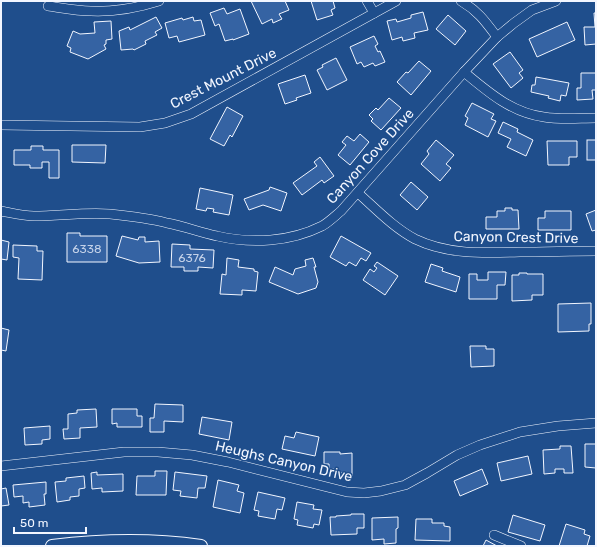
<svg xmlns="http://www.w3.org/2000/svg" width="597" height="547" font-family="Rubik,sans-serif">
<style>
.building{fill:#3563a3;stroke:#f2f6ff}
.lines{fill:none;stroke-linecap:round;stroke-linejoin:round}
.street-casing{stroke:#f2f6ff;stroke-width:10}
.secondary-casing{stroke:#f2f6ff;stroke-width:14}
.street{stroke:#1f4e8c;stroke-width:9}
.secondary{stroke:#1f4e8c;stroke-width:12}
.labels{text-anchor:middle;stroke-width:3;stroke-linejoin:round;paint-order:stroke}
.number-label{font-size:12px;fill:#c3d1e8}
.street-label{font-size:14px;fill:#f2f6ff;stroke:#1f4e8c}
</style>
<rect width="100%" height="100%" fill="#1f4e8c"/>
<g class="building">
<path d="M251,1H285L289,10L279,14L282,19L273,23L272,19L262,24Z"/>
<path d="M311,1H333L335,8L331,10L333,15L317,20Z"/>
<path d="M224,8L227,14L240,9L249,34L233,40V39L225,41L219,24L215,26L210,13Z"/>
<path d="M423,12L428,30L414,33L415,38L403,41L402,37L392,40L387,21L396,19L397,22L411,18V15Z"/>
<path d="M594,13H596V44L585,45L584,27H595Z"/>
<path d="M448,15L466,31L455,45L436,29Z"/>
<path d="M156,17L162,28L155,32L157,35L145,41L146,44L134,50L133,49L121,50L119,31L129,27L130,30Z"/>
<path d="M193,17L194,21L201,20L205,35L179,42L177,36L169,38L165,23L182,18L183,20Z"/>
<path d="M111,21L112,39L106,40V44L104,45L106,49L88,59L70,52L71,48L67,46L73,31L80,34L95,33L94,22Z"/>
<path d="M567,22L575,40L537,57L529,39Z"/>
<path d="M374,36L378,44L375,46L378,52L380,51L385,62L375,66L373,63L364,67L361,62L357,64L350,47Z"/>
<path d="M510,52L523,70L519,73L523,78L511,88L493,64Z"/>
<path d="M336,58L347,80L327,90L317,70L323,67L322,65Z"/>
<path d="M419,61L431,71L411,95L397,82L406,72L408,73Z"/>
<path d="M581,73H596V90H592L593,99L577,100V88H581Z"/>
<path d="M305,75L311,93L296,98L297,100L285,104L278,84Z"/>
<path d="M536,77L569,83L566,96L561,95L560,101L548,98L549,96L531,92L532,85H535Z"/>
<path d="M389,98L401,108L381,130L371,121L373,119L369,115L376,108L378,110Z"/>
<path d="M472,103L494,114L491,119L496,121L488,137L465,125L468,118L465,116Z"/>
<path d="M227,107L243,116L232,137L230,135L224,146L210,139Z"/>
<path d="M503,122L518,129L517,132L533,140L526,156L507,147L511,139L498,133Z"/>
<path d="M360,134L369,142L350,165L338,155L346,145L342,142L347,136L354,141Z"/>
<path d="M436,140L454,155L446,164L451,168L440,181L421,164L429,154L427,151Z"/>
<rect x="587" y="140" width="9" height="20"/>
<path d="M547,141H577V157H569V165H548Z"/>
<path d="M72,145H106L105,163L72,162Z"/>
<path d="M31,146H43V150H59V178H49V162H42V168H30V165H14V150H31Z"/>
<path d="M320,157L334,176L324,183L322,180L302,195L293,183L317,166L314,162Z"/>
<path d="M411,182L428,197L417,210L400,195Z"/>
<path d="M270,187L287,193L281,211L263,205L249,210L244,199L269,190Z"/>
<path d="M200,188L233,195L229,215L213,212L214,209L207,208L206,211L196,209Z"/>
<path d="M505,208H512V210H518L519,229H486V217H497V211H505Z"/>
<path d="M596,210V230L592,231L586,214Z"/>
<path d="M545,211H571V230H538V218H545Z"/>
<path d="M67,233H80V236H107V262H67Z"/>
<path d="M122,236L138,240L139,237H145V242L159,241L160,262L139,263L116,256Z"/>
<path d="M341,236L371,253L366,261L361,258L356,266L349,262L346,266L330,257Z"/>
<path d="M1,240L9,242L7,260L1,259Z"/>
<path d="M172,244L190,245V249L214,250L213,268L198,267V271H184V267H171Z"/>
<path d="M13,245L37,246V251H43L42,280L18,279L19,258L13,257Z"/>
<path d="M227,258L239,260L238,267L254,269V271L258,272L256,291L242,290V295L220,294L222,274L226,275Z"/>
<path d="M313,258L316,267H314L318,282L316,288L298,294L269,282L275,267L293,275L295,269L306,266L305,260Z"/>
<path d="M377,262L398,276L385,295L363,280L370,269L374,272L377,268L374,266Z"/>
<path d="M431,264L443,268L442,271L460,277L456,292L425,282Z"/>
<path d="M488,272H506L505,285H497V299H469V274H477V280H488Z"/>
<path d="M519,273H527V274H543V295H532V300L512,301V275H519Z"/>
<path d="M591,303V324H589V331L558,332V304Z"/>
<path d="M1,328L9,330L6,351L1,350Z"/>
<path d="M470,346H486V349H494V366L471,367Z"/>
<path d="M155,404L183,405V422L164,421V432H150V418H154Z"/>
<path d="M96,409L97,427L80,428V438L64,439L63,429H68V414L77,413V410Z"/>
<path d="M112,409H137V416H142V427H117V423L112,424Z"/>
<path d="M202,417L232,422L229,440L199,434Z"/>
<path d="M50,426V439L42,440V444L25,445L24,428Z"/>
<path d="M296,432L319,437L315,456L282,449L285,436L294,438Z"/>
<path d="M585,444H596V468L585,467Z"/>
<path d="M560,446H571L573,473H564V469H555V473L544,474L543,450L560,449Z"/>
<path d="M324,452H340V454L352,453V476L341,477V472L334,473V469L329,470V464H324Z"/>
<path d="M528,456L532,474L501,481L497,463Z"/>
<path d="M482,469L488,484L460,496L454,481Z"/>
<path d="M155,471H167L166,495H136L137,476H155Z"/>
<path d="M97,472V475L123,474V491L102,492V488L92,489L91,473Z"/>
<path d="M175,472L207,476L205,488H198L197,498L180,496L181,491L173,490Z"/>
<path d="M84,476L85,488L79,489V496L70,497V500L57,502L55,482L66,481V478Z"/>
<path d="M218,480L239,485L237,491L244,493L240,513L213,507Z"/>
<path d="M46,482V494H44L45,505L29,507V502L23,503V496L14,497L13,485Z"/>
<path d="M6,488L9,505L1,506V489Z"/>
<path d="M258,492L285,498L282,510L277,509L275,519L258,516L259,511L254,510Z"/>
<path d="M297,502L314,505L313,509L322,510L319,525L314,524L313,528L297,525L298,520L294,519Z"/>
<path d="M351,514H364V528H357V534L331,535L330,517H336V516L351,515Z"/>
<path d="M513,515L545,525L540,541L508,532Z"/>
<path d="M398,517V528L396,529V543L384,544V539L372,540V518Z"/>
<path d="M416,519H432V523H444V526L450,527V541L415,540Z"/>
<path d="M566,524L585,530L584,534L590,536L587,546H559Z"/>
<path d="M486,540L497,546H483Z"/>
</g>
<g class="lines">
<defs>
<g id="street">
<path d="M367,1L374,13"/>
<path d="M461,1C478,11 485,21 497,37"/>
<path d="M48,6C62,8 77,11 91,11C114,12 137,8 159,1"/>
<path d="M464,72C488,92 512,113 544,117C561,120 579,118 596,118"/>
<path d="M1,125L140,127L165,123L191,114L396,1"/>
<path d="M358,193C376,209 394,228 415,239C448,255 484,253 520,252C545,252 571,251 596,251"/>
<path d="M1,211C12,213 23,216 34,216C59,216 85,212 110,214C130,216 148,218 167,223C184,226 201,233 217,236C252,244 290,242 322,226C329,222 335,216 341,211L464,72L497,37L514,23L532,10L556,1"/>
<path d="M1,466L124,452H158L192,455L228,462L331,488L347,492L364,493L381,491L405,485L427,473L457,455L480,445L520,432L558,426L596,423"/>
<path d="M494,535L521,546"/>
</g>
<path id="secondary" d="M52,546C101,540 153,539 201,546"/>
</defs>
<use href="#street" class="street-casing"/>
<use href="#secondary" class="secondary-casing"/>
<use href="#street" class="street"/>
<use href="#secondary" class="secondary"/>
</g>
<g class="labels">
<g class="number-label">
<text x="87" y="253">6338</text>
<text x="192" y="262">6376</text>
</g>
<g class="street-label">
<text transform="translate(223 78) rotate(-27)" y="5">Crest Mount Drive</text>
<text transform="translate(370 156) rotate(-48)" y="5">Canyon Cove Drive</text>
<text transform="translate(516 237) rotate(1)" y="5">Canyon Crest Drive</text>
<text transform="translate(284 461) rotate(13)" y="5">Heughs Canyon Drive</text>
</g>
</g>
<rect width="597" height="547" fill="none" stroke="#f2f6ff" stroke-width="4"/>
<path d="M14 527v6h72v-6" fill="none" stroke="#f2f6ff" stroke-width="2"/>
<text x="20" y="527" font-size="12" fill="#f2f6ff" stroke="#1f4e8c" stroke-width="3" paint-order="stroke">50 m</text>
</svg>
